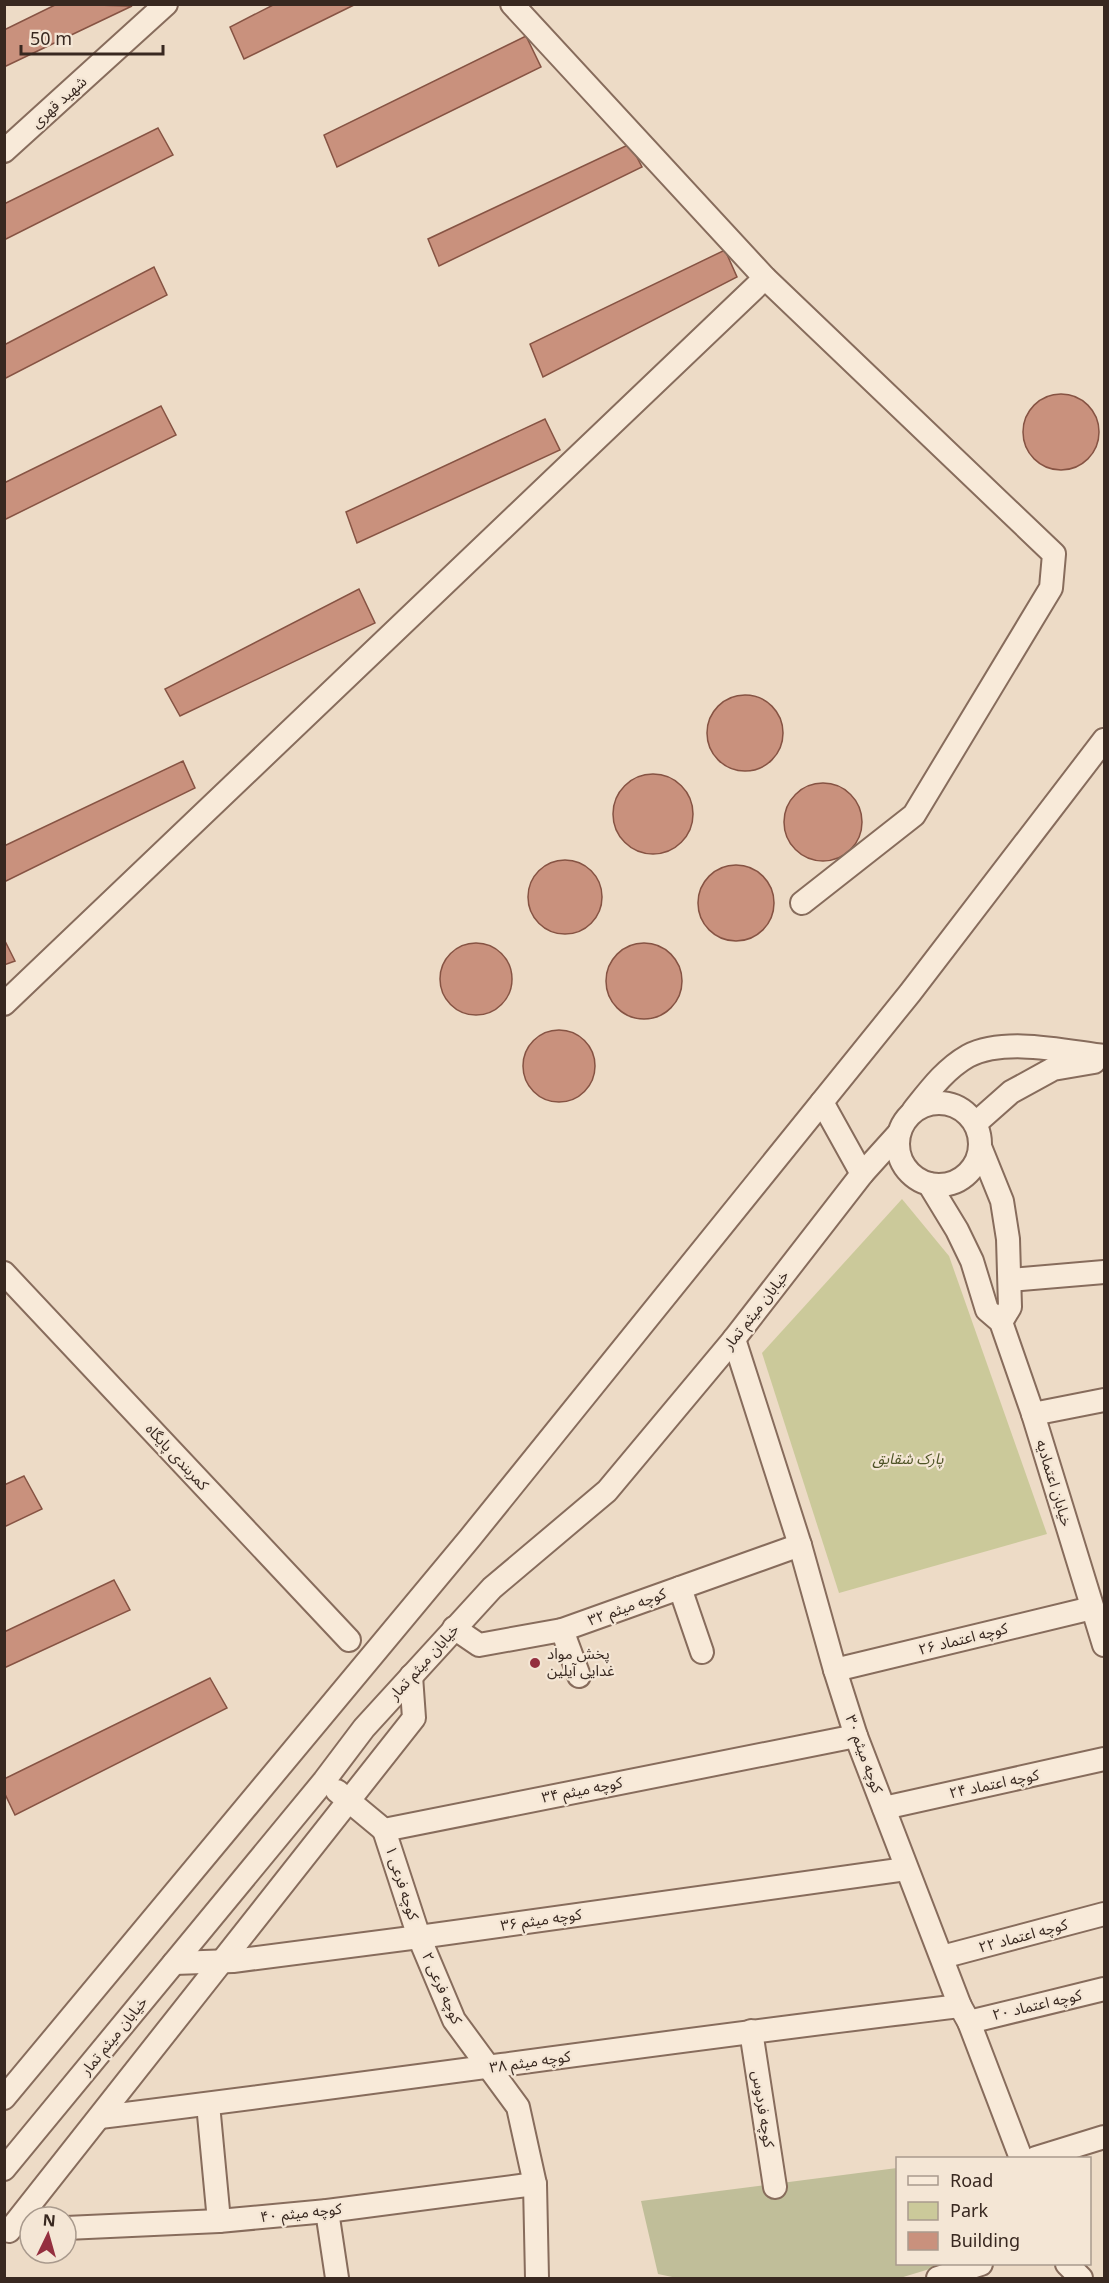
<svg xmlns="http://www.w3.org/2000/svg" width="1109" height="2283" font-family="Georgia,'Noto Sans Arabic',serif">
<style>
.green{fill:#cbc99a}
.cemetery{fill:#c0be99}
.building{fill:#c9917d;stroke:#865343;stroke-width:1.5}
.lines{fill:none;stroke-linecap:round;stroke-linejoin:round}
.minor-casing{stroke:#876c5c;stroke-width:26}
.minor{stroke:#f8ead9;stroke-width:22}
.poi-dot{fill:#942f3f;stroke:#f4e6d5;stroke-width:2}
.labels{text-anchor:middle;stroke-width:4.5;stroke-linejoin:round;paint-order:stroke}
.street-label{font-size:15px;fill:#382820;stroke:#f4e6d5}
.park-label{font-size:15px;font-style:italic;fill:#4f5427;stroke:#f4e6d5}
.poi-label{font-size:15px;fill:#382820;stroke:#f4e6d5;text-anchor:start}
</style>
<rect width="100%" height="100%" fill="#eddbc6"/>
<path class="green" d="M902,1199L949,1256L1047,1534L839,1593L762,1353Z"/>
<path class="cemetery" d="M897,2168L898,2264H946L900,2278H677L658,2274L641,2201Z"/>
<g class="building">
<path d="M57,4L132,6L4,67V30Z"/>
<path d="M275,4H356L244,59L230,27Z"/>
<path d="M526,36L541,67L337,167L324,135Z"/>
<path d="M158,128L173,155L4,240V204Z"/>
<path d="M630,144L642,167L439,266L428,239Z"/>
<path d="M725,250L737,277L543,377L530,344Z"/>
<path d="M154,267L167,295L4,379V345Z"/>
<circle cx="1061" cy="432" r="38"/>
<path d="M161,406L176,435L4,520V483Z"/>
<path d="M545,419L560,450L357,543L346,512Z"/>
<path d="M359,589L375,623L180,716L165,689Z"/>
<circle cx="745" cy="733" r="38"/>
<path d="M183,761L195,788L4,882V846Z"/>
<circle cx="653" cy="814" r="40"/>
<circle cx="823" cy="822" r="39"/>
<circle cx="565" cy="897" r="37"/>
<circle cx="736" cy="903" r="38"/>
<path d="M4,939L15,961L4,965Z"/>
<circle cx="476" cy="979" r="36"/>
<circle cx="644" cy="981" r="38"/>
<circle cx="559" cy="1066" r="36"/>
<path d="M24,1476L42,1509L4,1527V1485Z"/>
<path d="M114,1580L130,1610L4,1668V1632Z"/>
<path d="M210,1678L227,1708L15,1815L4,1792V1779Z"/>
</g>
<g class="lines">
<defs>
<g id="minor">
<path d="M512,4L765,278L1054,554L1051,588L914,815L802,903"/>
<path d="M4,151L166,4"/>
<path d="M4,1004L765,278"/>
<path d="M822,1102L862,1174"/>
<circle cx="939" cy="1144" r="41"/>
<path d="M913,1111C929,1091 945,1069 968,1056C1005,1037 1064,1051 1104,1056"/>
<path d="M976,1123L1011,1092L1053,1069L1094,1062"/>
<path d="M981,1149L1002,1201L1008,1239L1010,1307L1001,1322"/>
<path d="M929,1184L957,1230L972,1261L987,1310L1001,1322L1033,1414L1104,1645"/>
<path d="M4,1273L349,1640"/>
<path d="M1010,1280L1104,1272"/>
<path d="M734,1339L800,1545L835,1670L856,1736L960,2006L969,2022L1021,2158"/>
<path d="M1033,1414L1104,1400"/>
<path d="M680,1588L702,1652"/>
<path d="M454,1628L479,1645L562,1630L800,1545"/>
<path d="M562,1630L579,1676"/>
<path d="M835,1670L1092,1608"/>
<path d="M337,1791L384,1830L856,1736"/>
<path d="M884,1808L1104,1759"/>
<path d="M384,1830L419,1937L454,2020L518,2107L535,2184L537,2278"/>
<path d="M942,1957L1104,1914"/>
<path d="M174,1963L233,1961L419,1937L906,1869"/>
<path d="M969,2022L1104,1989"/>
<path d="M751,2031L775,2187"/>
<path d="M4,2098L470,1538L910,993L1104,740"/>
<path d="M208,2104L219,2221"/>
<path d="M100,2117C387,2082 673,2040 960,2006"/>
<path d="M1036,2158L1104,2137"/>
<path d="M4,2169L324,1781L364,1728L492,1588L607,1491L734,1339L862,1174L899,1133"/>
<path d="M327,2211L337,2278"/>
<path d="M66,2228L219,2221L327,2211L535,2184"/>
<path d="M9,2231L414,1718L411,1676"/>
<path d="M1067,2264L1081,2278"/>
<path d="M938,2278L981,2264"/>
</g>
</defs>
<use href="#minor" class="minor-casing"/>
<use href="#minor" class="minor"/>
</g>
<circle class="poi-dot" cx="535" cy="1663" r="6"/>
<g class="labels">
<g class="street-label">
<text transform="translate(59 102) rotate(-42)" y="5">شهید قهری</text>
<text transform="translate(756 1310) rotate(-52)" y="5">خیابان میثم تمار</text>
<text transform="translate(177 1457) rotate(47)" y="5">کمربندی پایگاه</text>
<text transform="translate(1054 1483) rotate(73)" y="5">خیابان اعتمادیه</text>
<text transform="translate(627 1607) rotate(-20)" y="5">کوچه میثم ۳۲</text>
<text transform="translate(963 1639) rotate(-14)" y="5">کوچه اعتماد ۲۶</text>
<text transform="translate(424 1662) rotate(-48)" y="5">خیابان میثم تمار</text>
<text transform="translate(864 1754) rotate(70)" y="5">کوچه میثم ۳۰</text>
<text transform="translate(994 1784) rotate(-12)" y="5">کوچه اعتماد ۲۴</text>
<text transform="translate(582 1790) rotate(-11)" y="5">کوچه میثم ۳۴</text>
<text transform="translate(402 1883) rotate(72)" y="5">کوچه فرعی ۱</text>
<text transform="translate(541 1920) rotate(-8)" y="5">کوچه میثم ۳۶</text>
<text transform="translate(1023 1936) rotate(-15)" y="5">کوچه اعتماد ۲۲</text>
<text transform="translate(442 1988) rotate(66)" y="5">کوچه فرعی ۲</text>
<text transform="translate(1037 2005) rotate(-13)" y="5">کوچه اعتماد ۲۰</text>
<text transform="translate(114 2036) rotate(-51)" y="5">خیابان میثم تمار</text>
<text transform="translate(530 2062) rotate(-8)" y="5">کوچه میثم ۳۸</text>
<text transform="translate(763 2109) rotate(81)" y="5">کوچه فردوس</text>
<text transform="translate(301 2213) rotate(-6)" y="5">کوچه میثم ۴۰</text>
</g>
<g class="park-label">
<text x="908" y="1464">پارک شقایق</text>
</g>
<g class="poi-label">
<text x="547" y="1659">پخش مواد<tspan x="547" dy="17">غدایی آیلین</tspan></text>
</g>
</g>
<rect width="1109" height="2283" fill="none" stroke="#382820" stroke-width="12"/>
<rect x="896" y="2157" width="195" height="108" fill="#f4e6d5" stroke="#a99a8d" stroke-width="1.5"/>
<rect x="908" y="2176" width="30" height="9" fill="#f8ead9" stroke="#a99a8d" stroke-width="1.5"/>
<text x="950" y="2187" font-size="18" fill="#382820">Road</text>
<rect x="908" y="2202" width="30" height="18" fill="#cbc99a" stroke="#a99a8d" stroke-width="1.5"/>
<text x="950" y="2217" font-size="18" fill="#382820">Park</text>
<rect x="908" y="2232" width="30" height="18" fill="#c9917d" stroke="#a99a8d" stroke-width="1.5"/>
<text x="950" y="2247" font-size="18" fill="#382820">Building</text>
<g transform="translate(48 2235) rotate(5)"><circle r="28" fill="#f4e6d5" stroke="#a99a8d" stroke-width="1.5"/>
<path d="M0-4.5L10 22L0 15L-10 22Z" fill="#942f3f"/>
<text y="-9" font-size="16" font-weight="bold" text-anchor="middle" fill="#382820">N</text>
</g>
<path d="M21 45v9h142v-9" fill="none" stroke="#382820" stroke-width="3"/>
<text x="30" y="45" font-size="18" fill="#382820" stroke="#f4e6d5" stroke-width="4.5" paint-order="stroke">50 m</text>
</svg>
